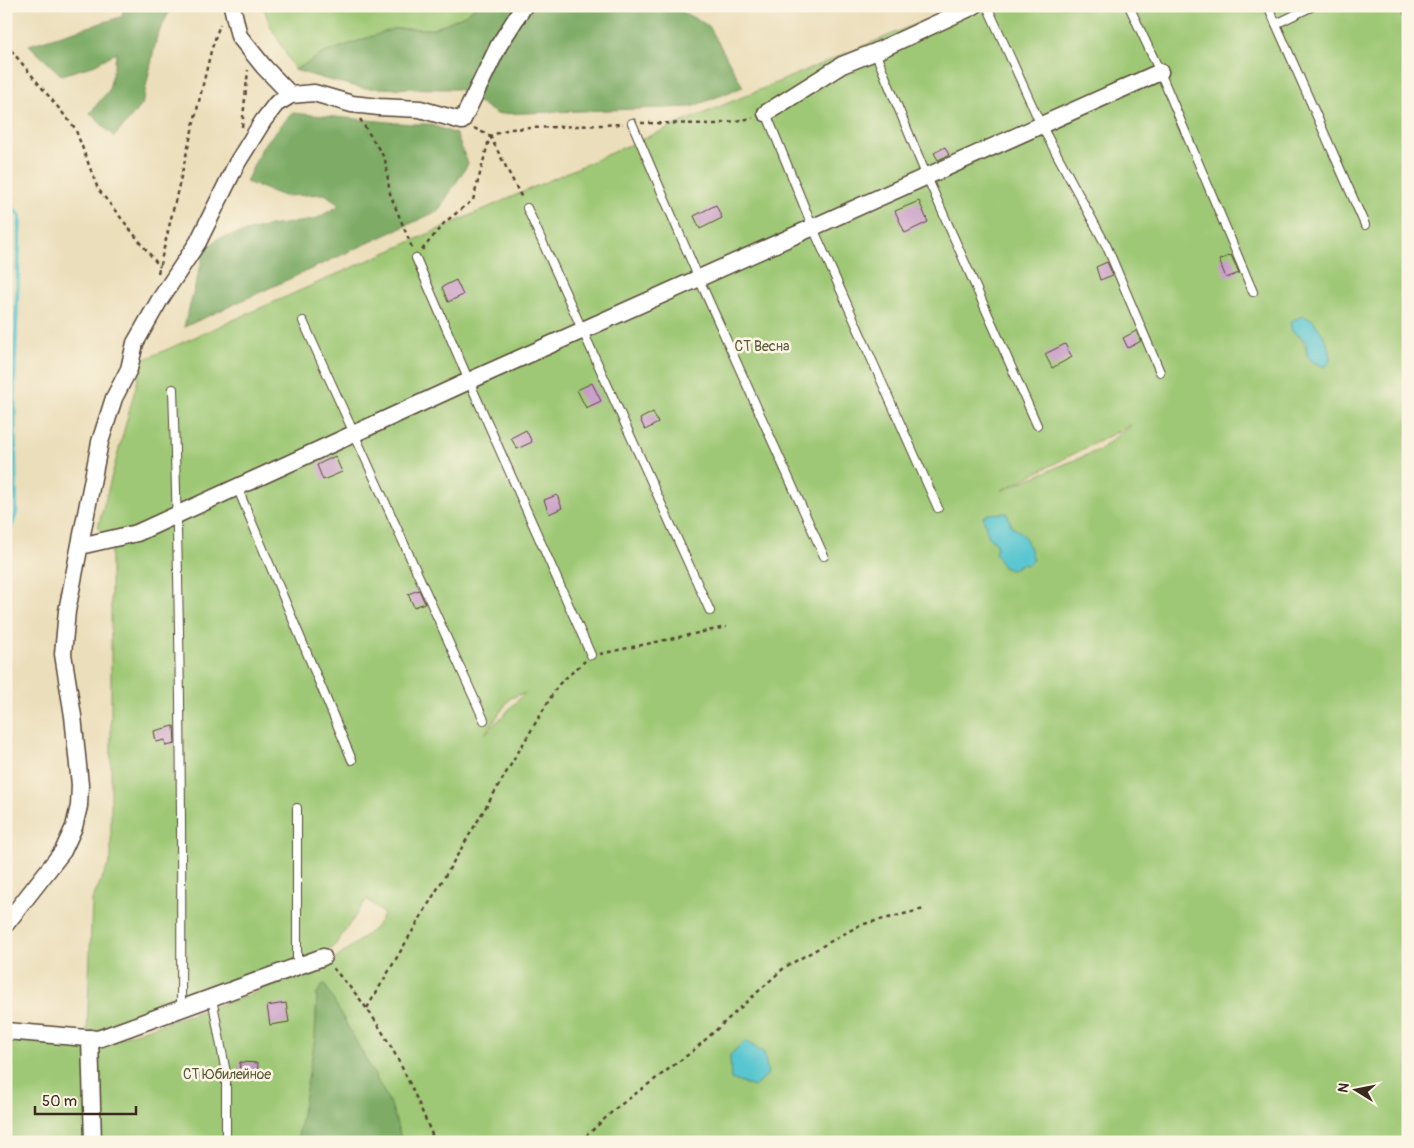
<svg xmlns="http://www.w3.org/2000/svg" width="1414" height="1148" font-family="Pangolin,sans-serif">
<style>
.green{fill:#9ec874;stroke:#6c7949;fill-rule:evenodd}
.forest{fill:#7eac66;stroke:#5c6b42}
.water{fill:#59c6d0;stroke:#4a7877}
.lines{fill:none;stroke-linecap:round;stroke-linejoin:round}
.stream{stroke:#59c6d0;stroke-width:4}
.building{fill:#c69ac6}
.lane-casing{stroke:#554535;stroke-width:10}
.street-casing{stroke:#554535;stroke-width:19}
.path{stroke:#554535;stroke-width:2.5;stroke-dasharray:4 4;stroke-linecap:butt}
.lane{stroke:#fff;stroke-width:8}
.street{stroke:#fff;stroke-width:16}
.labels{text-anchor:middle;stroke-width:5;stroke-linejoin:round;paint-order:stroke}
.park-label{font-size:14px;fill:#595938;stroke:#fcf5e5}
</style>
<rect width="100%" height="100%" fill="#fcf5e5"/>
<filter id="ink" filterUnits="userSpaceOnUse"><feTurbulence type="fractalNoise" baseFrequency=".02" numOctaves="2"/><feDisplacementMap in="SourceGraphic" scale="10" xChannelSelector="R" yChannelSelector="G"/><feConvolveMatrix kernelMatrix="1 2 1 2 8 2 1 2 1" color-interpolation-filters="sRGB"/></filter>
<filter id="wash" filterUnits="userSpaceOnUse"><feTurbulence type="fractalNoise" baseFrequency=".0096" numOctaves="4" result="noise"/><feDisplacementMap in="SourceGraphic" scale="20" xChannelSelector="R" yChannelSelector="G"/><feGaussianBlur stdDeviation="1.12" result="paint"/><feColorMatrix in="noise" values="0 0 0 0 0 0 0 0 0 0 0 0 0 0 0 0 0 1.4 0 .05"/><feComposite in="paint" operator="in"/></filter>
<g filter="url(#wash)">
<rect width="100%" height="100%" fill="#ebdeba"/>
<g class="green">
<path d="M263,6H476L465,15L433,29H393L324,53L295,70L271,27Z"/>
<path d="M959,6H1408V1142H402L391,1105L317,994L315,1038L333,1142H6V1040L24,1038L89,1048L259,992L258,988L324,968L375,928L384,914L367,899L333,948L87,1035L92,900L111,859V548L98,527L143,360L645,138ZM1290,322L1325,367L1307,355C1305,342 1302,338 1292,331ZM1131,425L1099,450L1002,490ZM1007,514L1012,527L1021,564L1012,570L997,549L995,541ZM525,693L485,734L510,698Z"/>
</g>
<g class="forest">
<path d="M125,6H172L157,36L142,105L114,137L90,113L109,90L117,52L92,66L61,75L29,45L121,17Z"/>
<path d="M476,6H671L709,26L743,87L691,107L497,114L458,89L362,88L325,79L295,70L324,53L393,29H433L465,15Z"/>
<path d="M292,113L410,124H429L456,134L468,164L438,211L184,327L205,250L217,239L269,226L314,220L340,205L325,194L284,196L246,182L263,146Z"/>
<path d="M324,983L391,1105L402,1142H297L315,1038L317,994Z"/>
</g>
<g class="water">
<path d="M1302,316L1312,319L1322,333L1330,349V361L1325,367L1313,362L1307,355L1306,343L1302,338L1292,331L1290,322Z"/>
<path d="M1007,513L1012,527C1028,534 1028,545 1033,560L1027,565L1021,564L1011,570L1003,567L995,552L997,549L995,541L989,538L983,517L988,514Z"/>
<path d="M745,1041L764,1053L768,1074L754,1087L731,1079L730,1055Z"/>
</g>
<g class="lines">
<path class="stream" d="M6,202L20,216L14,385L16,513L6,542"/>
</g>
<g id="blocks">
<g class="building">
<path d="M945,147L949,155L938,160L934,153Z"/>
<path d="M919,201L928,222L905,233L895,211Z"/>
<path d="M716,205L722,218L700,229L694,216Z"/>
<path d="M1231,255L1239,273L1226,278L1219,260Z"/>
<path d="M1107,262L1113,275L1100,280L1096,267Z"/>
<path d="M456,280L463,295L448,302L442,287Z"/>
<path d="M1136,331L1141,341L1128,348L1123,338Z"/>
<path d="M1065,344L1072,357L1052,368L1045,354Z"/>
<path d="M592,383L601,401L586,408L577,390Z"/>
<path d="M653,412L658,423L645,430L640,419Z"/>
<path d="M526,430L532,442L517,449L511,438Z"/>
<path d="M335,456L342,472L323,480L317,465Z"/>
<path d="M557,495L562,508L549,514L544,500Z"/>
<path d="M419,590L425,603L414,607L408,594Z"/>
<path d="M174,726L175,744L166,746L165,740L156,742L154,731Z"/>
<path d="M286,1003L289,1022L270,1025L267,1006Z"/>
<path d="M240,1062L258,1063L257,1079L239,1078Z"/>
</g>
</g>
</g>
<g filter="url(#ink)">
<use href="#blocks" fill-opacity="0" stroke="#554535" stroke-width="1"/>
<g class="lines">
<defs>
<g id="lane">
<path d="M987,6L1041,125L1107,247L1160,372"/>
<path d="M1129,6L1160,72L1253,292"/>
<path d="M1268,6L1365,225"/>
<path d="M1405,6L1408,12"/>
<path d="M1276,24L1313,6"/>
<path d="M875,52L927,177L1037,425"/>
<path d="M766,113L813,228L938,508"/>
<path d="M632,123L699,279L824,556"/>
<path d="M527,208L710,611"/>
<path d="M416,258L469,381L591,655"/>
<path d="M303,321L484,720"/>
<path d="M173,389C180,595 182,802 181,1009"/>
<path d="M237,487L352,760"/>
<path d="M297,967V808"/>
<path d="M212,998L226,1073V1142"/>
</g>
<g id="street">
<path d="M232,6L239,36L264,67L291,95"/>
<path d="M766,113L842,65L875,52L974,6"/>
<path d="M80,546L137,533L469,381L1160,72"/>
<path d="M6,924L63,851L74,827L79,806L80,785L73,716L63,654L67,611L100,442L114,398L129,369L135,343L159,301L198,242L237,163L263,121L276,104L291,95L314,93L352,104L379,107L420,109L462,121L499,45L524,6"/>
<path d="M6,1031L98,1039L323,957"/>
<path d="M90,1038L93,1142"/>
</g>
</defs>
<use href="#lane" class="lane-casing"/>
<use href="#street" class="street-casing"/>
<g class="path">
<path d="M6,44L75,128L98,189L160,267"/>
<path d="M360,119L385,159L390,194L413,250"/>
<path d="M641,123L716,124L753,118"/>
<path d="M242,127L248,70"/>
<path d="M474,128L490,136L509,129L623,124"/>
<path d="M490,136L523,200"/>
<path d="M422,250L445,222L473,200L490,136"/>
<path d="M158,273L211,51L220,24"/>
<path d="M600,654L726,627"/>
<path d="M333,968C344,981 357,994 367,1009C396,1049 416,1096 435,1142"/>
<path d="M367,1008L558,685L585,661"/>
<path d="M580,1142L615,1109L693,1051L785,967L860,925L924,909"/>
</g>
<use href="#lane" class="lane"/>
<use href="#street" class="street"/>
</g>
</g>
<g class="labels">
<g class="park-label">
<text x="762" y="351">СТ Весна</text>
<text x="227" y="1079">СТ Юбилейное</text>
</g>
</g>
<rect width="1414" height="1148" fill="none" stroke="#fcf5e5" stroke-width="25"/>
<g transform="translate(1356 1090) rotate(280)" stroke="#fcf5e5" stroke-width="4" paint-order="stroke">
<path d="M0-4L9 19L0 12L-9 19Z" fill="#3b2a1e"/>
<text y="-8" font-size="14" font-weight="bold" text-anchor="middle" fill="#3b2a1e">N</text>
</g>
<path d="M35 1106v8h101v-8" fill="none" stroke="#3b2a1e" stroke-width="2.5"/>
<text x="42" y="1106" font-size="15" fill="#3b2a1e" stroke="#fcf5e5" stroke-width="4" paint-order="stroke">50 m</text>
</svg>
